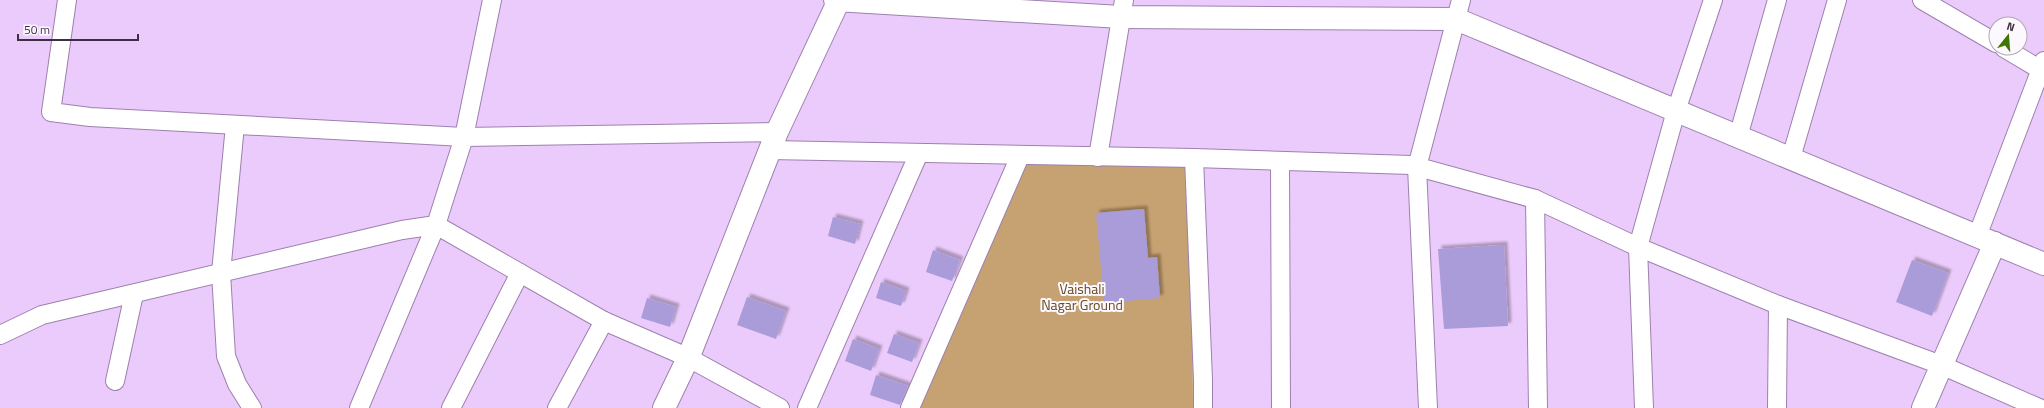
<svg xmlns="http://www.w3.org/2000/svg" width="2044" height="408" font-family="'Titillium Web',sans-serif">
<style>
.green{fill:#c6a171}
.building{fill:#a99cd9;filter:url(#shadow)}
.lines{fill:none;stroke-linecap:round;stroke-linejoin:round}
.street-casing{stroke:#9e80ae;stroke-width:20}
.secondary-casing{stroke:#9e80ae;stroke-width:24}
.street{stroke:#fff;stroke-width:18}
.secondary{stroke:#fff;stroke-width:22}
.labels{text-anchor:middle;stroke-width:4;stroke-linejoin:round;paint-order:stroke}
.park-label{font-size:14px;fill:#67491e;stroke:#fcf8fd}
</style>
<defs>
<filter id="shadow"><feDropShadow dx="3.5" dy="-3.5" stdDeviation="1" flood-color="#0004"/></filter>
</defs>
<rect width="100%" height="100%" fill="#ebcbfc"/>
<path class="green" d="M1022,157L1191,161L1193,408H916Z"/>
<g class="building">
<path d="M1144,209L1148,258L1157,257L1160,298L1104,303L1096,213Z"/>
<path d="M833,217L860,224L855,244L828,236Z"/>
<path d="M1504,245L1508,326L1444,329L1438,249Z"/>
<path d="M933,250L960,260L952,281L926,272Z"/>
<path d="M1912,260L1948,273L1932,316L1896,302Z"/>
<path d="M881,282L906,291L901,306L876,298Z"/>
<path d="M747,297L786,311L776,339L737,325Z"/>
<path d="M647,298L676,307L670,327L641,318Z"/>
<path d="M894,334L919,343L912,362L887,353Z"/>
<path d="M853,339L879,349L871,371L845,361Z"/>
<path d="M876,375L908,386L900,405L870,395Z"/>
</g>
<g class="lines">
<defs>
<g id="street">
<path d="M67,0L51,112L90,117L464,137L492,0"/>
<path d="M1922,0L1996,43"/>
<path d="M2004,48L2041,70"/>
<path d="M235,125L221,273L226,356L237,384L252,408"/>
<path d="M1738,137L1777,0"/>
<path d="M770,150L1194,158L1411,165L1535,199L1638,247L1778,305L1941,365L2039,408"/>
<path d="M1098,157L1124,0"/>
<path d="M1194,158L1203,380V408"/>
<path d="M1791,158L1837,0"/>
<path d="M1280,162L1281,408"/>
<path d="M1535,199L1538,408"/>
<path d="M1978,234L2044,61"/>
<path d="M0,335L42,315L402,230L436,225L464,137L777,132"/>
<path d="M115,381L134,294"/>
<path d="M359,408L436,225L604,321L687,357L780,408"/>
<path d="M451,408L520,273"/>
<path d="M557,408L604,321"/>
<path d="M807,408L919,153"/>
<path d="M910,408L1020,156"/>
<path d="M1428,408L1417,167L1461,0"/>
<path d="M1644,408L1638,247L1676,111L1713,0"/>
<path d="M1777,408L1778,305"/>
</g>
<g id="secondary">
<path d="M835,0L1121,17L1456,19L2044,264"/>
<path d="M664,408L689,356L777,132L839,0"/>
<path d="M1923,408L1995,243"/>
</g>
</defs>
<use href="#street" class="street-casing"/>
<use href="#secondary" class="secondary-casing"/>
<use href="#street" class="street"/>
<use href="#secondary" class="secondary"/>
</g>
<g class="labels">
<g class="park-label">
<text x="1082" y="294">Vaishali<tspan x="1082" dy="16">Nagar Ground</tspan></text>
</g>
</g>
<g transform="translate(2008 36) rotate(17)"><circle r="19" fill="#fcf8fd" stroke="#afa8b2"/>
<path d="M0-3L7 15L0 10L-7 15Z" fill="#407603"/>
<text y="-6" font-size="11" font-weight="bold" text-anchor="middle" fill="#3c2f42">N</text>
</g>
<path d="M18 34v6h120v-6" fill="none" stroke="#3c2f42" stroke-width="2"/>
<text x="24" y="34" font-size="12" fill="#3c2f42" stroke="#fcf8fd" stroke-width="3" paint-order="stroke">50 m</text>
</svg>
